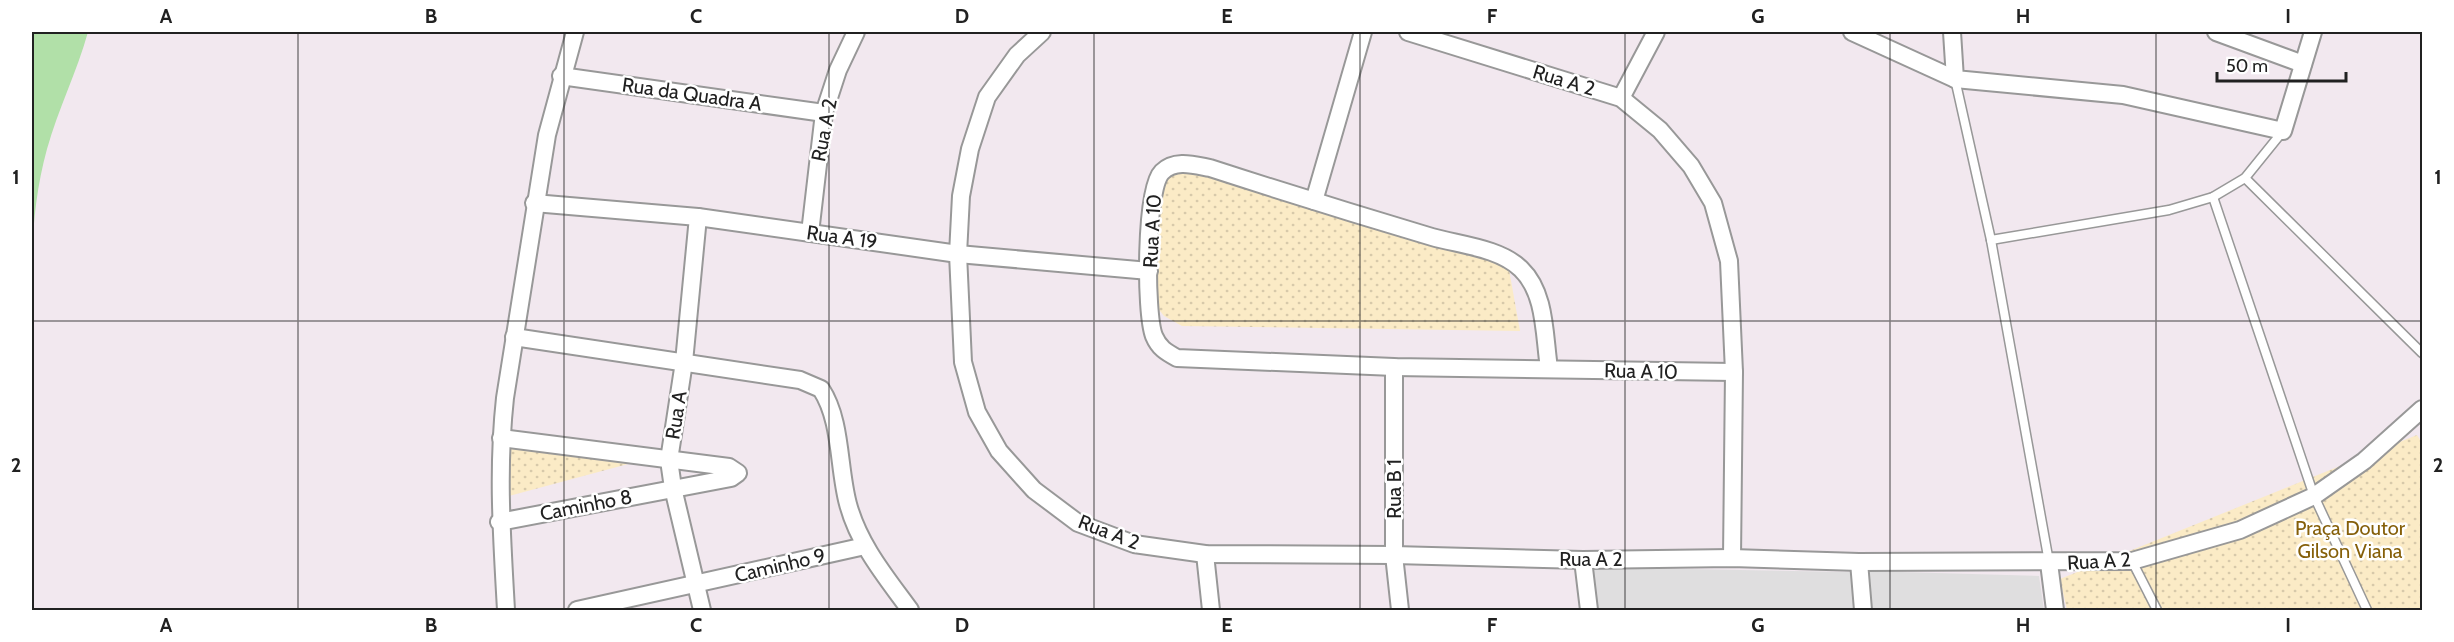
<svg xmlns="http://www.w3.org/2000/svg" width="2454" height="642" font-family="Cabin,sans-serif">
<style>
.residential{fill:#dfdedf}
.park{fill:url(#park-dots)}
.water{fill:#b1e0a8}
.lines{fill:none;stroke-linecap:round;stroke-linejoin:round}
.lane-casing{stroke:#989898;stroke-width:11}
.street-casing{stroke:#989898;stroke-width:20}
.lane{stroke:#fff;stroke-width:8}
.street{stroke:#fff;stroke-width:16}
.grid{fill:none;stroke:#212121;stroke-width:1.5;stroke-opacity:0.55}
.labels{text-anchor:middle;stroke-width:5;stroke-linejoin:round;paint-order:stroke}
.street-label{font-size:20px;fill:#212121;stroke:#fff}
.park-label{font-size:20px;fill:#855f09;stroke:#fff}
.neatline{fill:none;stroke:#212121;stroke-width:2}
.grid-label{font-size:20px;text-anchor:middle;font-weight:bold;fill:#212121}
</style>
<defs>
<pattern id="park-dots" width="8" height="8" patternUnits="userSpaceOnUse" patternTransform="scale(1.5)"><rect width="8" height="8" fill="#fbebc6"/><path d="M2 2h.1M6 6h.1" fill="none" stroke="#d7c9aa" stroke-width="1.8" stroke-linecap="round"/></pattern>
</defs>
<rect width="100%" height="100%" fill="#f2e8ef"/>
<g class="residential">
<path d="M1584,567L1851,572L1855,610H1589Z"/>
<path d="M1865,571L2039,576L2044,610H1869Z"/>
</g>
<g class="park">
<path d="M1184,163L1508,264L1520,331L1182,326L1164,316L1156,306L1158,184Z"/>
<path d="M2417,435L2422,443V610H2067L2060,579Z"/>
<path d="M508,445L643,460L509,496Z"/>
</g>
<path class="water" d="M32,32H88C77,72 58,109 47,149C37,185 33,222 32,259Z"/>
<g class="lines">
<defs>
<g id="lane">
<path d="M1955,79L1991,240L2049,562"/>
<path d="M2245,178L2422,353"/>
<path d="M2213,197L2314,496L2367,610"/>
<path d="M1991,240L2169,210L2213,197L2245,178L2283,131"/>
<path d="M2132,561L2157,610"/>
</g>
<g id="street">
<path d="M1042,32L1017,55L987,97L970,149L961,196L958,254L963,362L977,412L999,451L1034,490L1078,523L1134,544L1205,554L1394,555L1583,560L1732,558L1859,562L2132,561L2240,530L2314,496L2364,461L2422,409"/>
<path d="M1408,32L1621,98L1660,130L1691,166L1713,203L1729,261L1734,372L1732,558"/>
<path d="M1852,32L1955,79"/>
<path d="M1952,32L1955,79L2123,95L2283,131L2313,32"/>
<path d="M2216,32L2303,64"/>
<path d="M561,76L824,113"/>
<path d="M1621,98L1656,32"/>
<path d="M1314,201L1363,32"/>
<path d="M534,203L698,217L958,254L1149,271"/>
<path d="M698,217L684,362L669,460L673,488L702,610"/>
<path d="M810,233L824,113L838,70L856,32"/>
<path d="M514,337L800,380L821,389C842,421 838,467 848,504C859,545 886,577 910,610"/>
<path d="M1394,367V555L1400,610"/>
<path d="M1549,368C1544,335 1546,293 1521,269C1500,248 1460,245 1432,237C1358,215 1284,192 1210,168C1194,165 1175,159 1162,172C1145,189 1145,313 1154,336C1159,348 1166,352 1177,358L1394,367L1734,372"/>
<path d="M499,522L731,478L738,473L729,467L501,438"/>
<path d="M1205,554L1211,610"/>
<path d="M1583,560L1589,610"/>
<path d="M1859,562L1863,610"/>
<path d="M2049,563L2055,610"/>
<path d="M506,610C502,538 497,471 505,398L547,135L575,32"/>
<path d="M577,610L865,546"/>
</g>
</defs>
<use href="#lane" class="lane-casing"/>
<use href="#street" class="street-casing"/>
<use href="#lane" class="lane"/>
<use href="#street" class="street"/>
</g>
<path class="grid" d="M298,32V610M564,32V610M829,32V610M1094,32V610M1360,32V610M1625,32V610M1890,32V610M2156,32V610M32,321H2422"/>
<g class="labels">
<g class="street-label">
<text transform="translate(1564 80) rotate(17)" y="7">Rua A 2</text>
<text transform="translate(692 94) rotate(8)" y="7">Rua da Quadra A</text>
<text transform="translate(824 130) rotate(-79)" y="7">Rua A 2</text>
<text transform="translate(1152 231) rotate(-87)" y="7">Rua A 10</text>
<text transform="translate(842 237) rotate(8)" y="7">Rua A 19</text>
<text transform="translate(1641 371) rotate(1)" y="7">Rua A 10</text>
<text transform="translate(676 415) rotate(-81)" y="7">Rua A</text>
<text transform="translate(1394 489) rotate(-90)" y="7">Rua B 1</text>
<text transform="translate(586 505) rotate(-11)" y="7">Caminho 8</text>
<text transform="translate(1109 532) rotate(21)" y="7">Rua A 2</text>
<text x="1591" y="566">Rua A 2</text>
<text transform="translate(2099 561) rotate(-3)" y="7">Rua A 2</text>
<text transform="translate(780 565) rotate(-13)" y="7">Caminho 9</text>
</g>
<g class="park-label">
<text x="2350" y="535">Praça Doutor<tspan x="2350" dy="23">Gilson Viana</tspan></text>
</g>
</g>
<rect width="2454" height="642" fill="none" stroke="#ffffff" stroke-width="66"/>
<path d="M2217 72v9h129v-9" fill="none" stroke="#212121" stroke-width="3"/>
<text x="2226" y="72" font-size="18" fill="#212121" stroke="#ffffff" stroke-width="4.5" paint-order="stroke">50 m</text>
<rect x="33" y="33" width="2388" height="576" class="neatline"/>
<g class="grid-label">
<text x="166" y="23">A</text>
<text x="431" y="23">B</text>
<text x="696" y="23">C</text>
<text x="962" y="23">D</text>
<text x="1227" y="23">E</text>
<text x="1492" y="23">F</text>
<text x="1758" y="23">G</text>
<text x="2023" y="23">H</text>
<text x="2288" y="23">I</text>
<text x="16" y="184">1</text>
<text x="2438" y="184">1</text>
<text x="16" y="472">2</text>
<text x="2438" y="472">2</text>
<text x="166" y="632">A</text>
<text x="431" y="632">B</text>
<text x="696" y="632">C</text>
<text x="962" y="632">D</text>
<text x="1227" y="632">E</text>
<text x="1492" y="632">F</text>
<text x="1758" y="632">G</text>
<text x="2023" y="632">H</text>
<text x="2288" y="632">I</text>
</g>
</svg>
